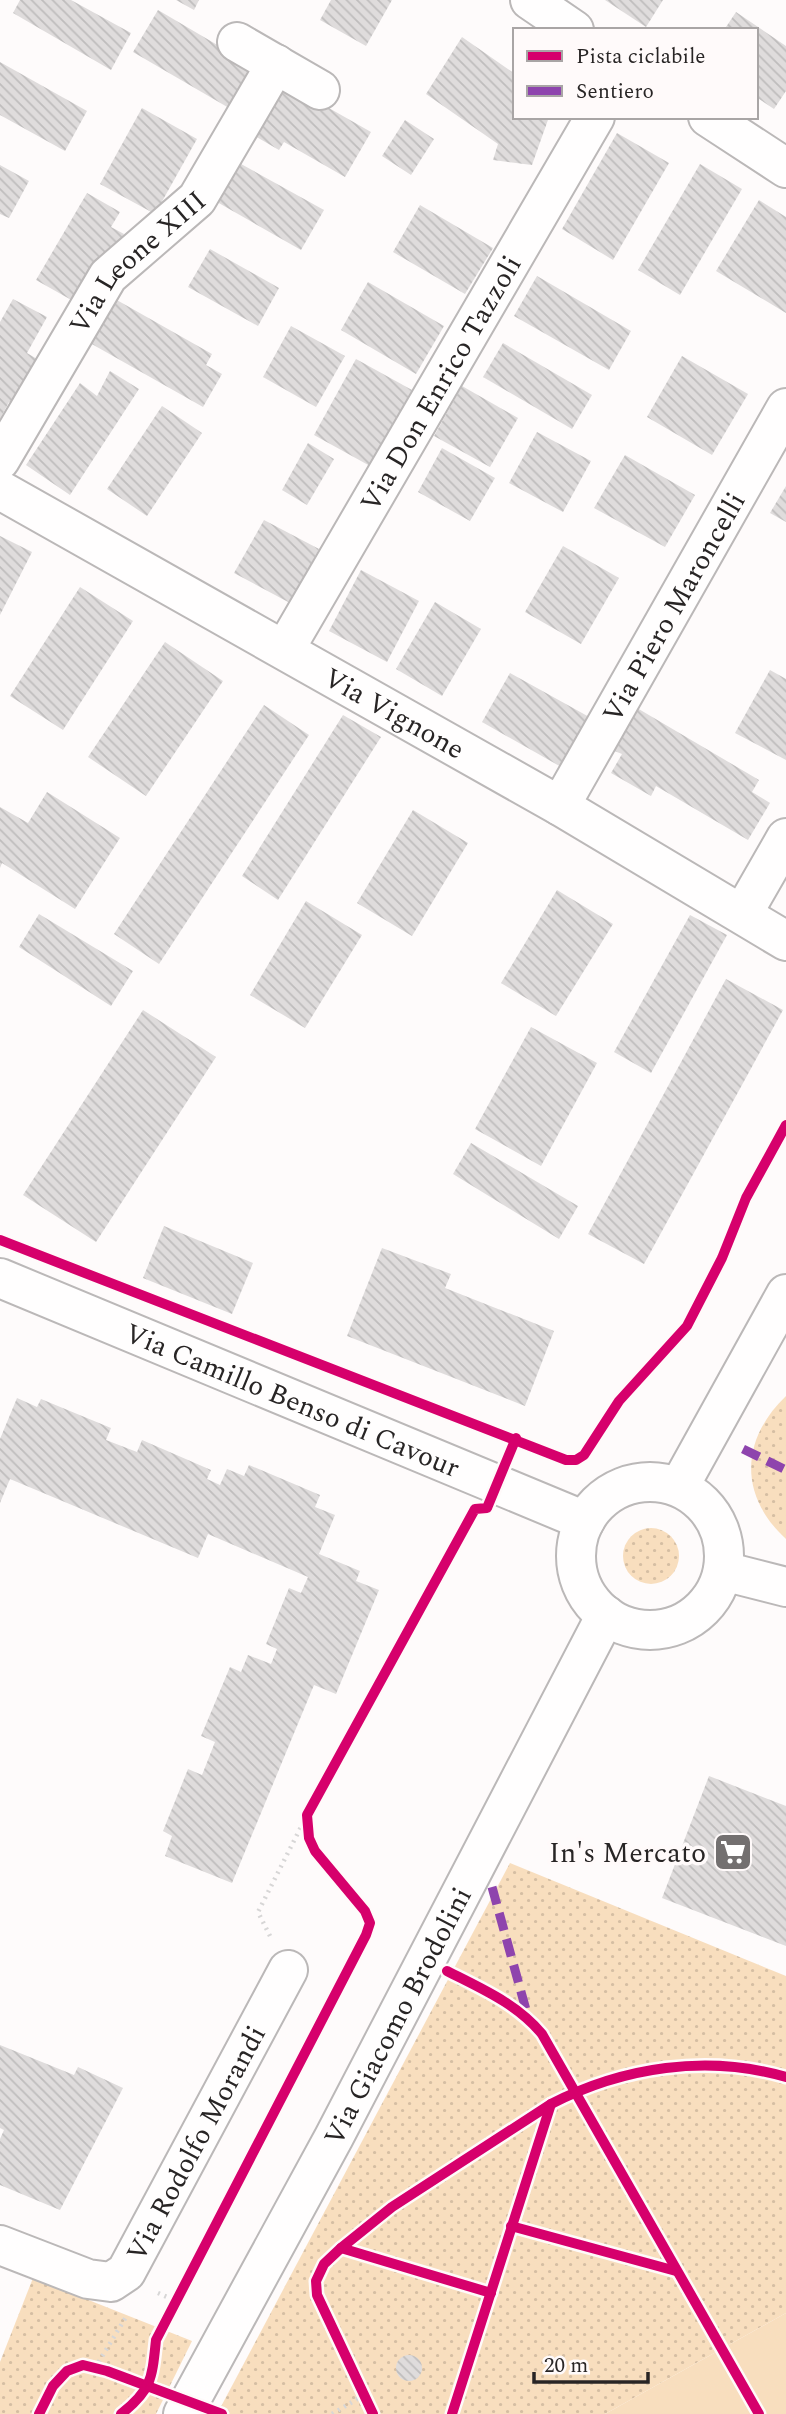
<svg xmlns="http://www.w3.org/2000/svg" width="786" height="2414" font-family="Spectral,serif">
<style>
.grass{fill:url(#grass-dots)}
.pitch{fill:#f8debe}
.building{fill:url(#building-back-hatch)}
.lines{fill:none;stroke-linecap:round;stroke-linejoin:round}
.minor-casing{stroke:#bbb8b8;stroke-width:42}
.path{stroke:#d7d6d6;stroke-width:4.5;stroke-dasharray:2 5;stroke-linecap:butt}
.minor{stroke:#fffefe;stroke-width:38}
.quiet{stroke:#8e44ad;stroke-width:9;stroke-dasharray:18 9;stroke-linecap:butt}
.cycleway-casing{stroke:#fffafa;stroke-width:15}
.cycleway{stroke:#d6006c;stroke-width:10}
.labels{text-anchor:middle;stroke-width:7;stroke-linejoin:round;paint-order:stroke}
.street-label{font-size:28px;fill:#282525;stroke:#fffafa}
.poi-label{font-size:28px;fill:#282525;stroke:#fffafa;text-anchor:end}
</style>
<defs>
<pattern id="grass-dots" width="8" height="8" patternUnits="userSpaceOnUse" patternTransform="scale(1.75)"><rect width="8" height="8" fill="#f8debe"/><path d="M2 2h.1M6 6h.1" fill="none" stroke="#d5bea3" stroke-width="1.8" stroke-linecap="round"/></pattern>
<pattern id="building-back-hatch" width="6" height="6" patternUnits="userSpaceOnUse" patternTransform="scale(1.75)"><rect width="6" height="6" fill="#dfdcdc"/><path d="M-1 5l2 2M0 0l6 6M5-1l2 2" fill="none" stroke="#bfbdbd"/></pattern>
</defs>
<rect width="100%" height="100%" fill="#fefbfb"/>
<g class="grass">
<path d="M786,1396V1539C739,1496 740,1440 786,1396Z"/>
<circle cx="651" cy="1556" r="28"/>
<path d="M510,1863L786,1976V2313L605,2414H217Z"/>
<path d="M33,2278L192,2341L156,2414H0V2362Z"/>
</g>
<path class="pitch" d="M786,2313V2414H605Z"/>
<g class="building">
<path d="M20,0H71L131,33L111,70L13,13Z"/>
<path d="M176,0H199L194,10Z"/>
<path d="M331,0H392L366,46L320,20Z"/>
<path d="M605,0H663L646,27Z"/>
<path d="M158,10L253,66L229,108L133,52Z"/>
<path d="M736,12L786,46V91L774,109L756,97V30H724Z"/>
<path d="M462,37L515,74V117H549L532,165L493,160L498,144L426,94Z"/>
<path d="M0,62L87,111L65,151L0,115Z"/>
<path d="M278,79L371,132L345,177L284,142L279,150L248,132Z"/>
<path d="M142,108L197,139L155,214L100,184Z"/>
<path d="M405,120L434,139L411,175L382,156Z"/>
<path d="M617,133L669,163L613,260L562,229Z"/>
<path d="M232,159L324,210L301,250L210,198Z"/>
<path d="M700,164L742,189L680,295L638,270Z"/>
<path d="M0,165L29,181L9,218L0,214Z"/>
<path d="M87,193L120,212L111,227L124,234L82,306L36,280Z"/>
<path d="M759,200L786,217V313L716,271Z"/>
<path d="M420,205L493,248L465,294L393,252Z"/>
<path d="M210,249L279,288L258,326L188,287Z"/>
<path d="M537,276L631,331L609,370L514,316Z"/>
<path d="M368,282L444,326L416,374L341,330Z"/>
<path d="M13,299L47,317L27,353L42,362L18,407L9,402L0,419V322Z"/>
<path d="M115,299L212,354L206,365L222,374L203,407L90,343Z"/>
<path d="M291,326L345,356L316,407L263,377Z"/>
<path d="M503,343L592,395L572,429L483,377Z"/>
<path d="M682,356L748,394L712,455L647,417Z"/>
<path d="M356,359L412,390L370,466L314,435Z"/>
<path d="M110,371L139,389L70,495L26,465L80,383L97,396Z"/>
<path d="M462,386L518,418L490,467L434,436Z"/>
<path d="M162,406L202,433L147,516L107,489Z"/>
<path d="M537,432L591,461L563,512L509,483Z"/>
<path d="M308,443L334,459L307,505L282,490Z"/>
<path d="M442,448L495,478L470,521L418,492Z"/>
<path d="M625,455L695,495L665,547L594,508Z"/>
<path d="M786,486V522L770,513Z"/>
<path d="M264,520L319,549L290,603L234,573Z"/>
<path d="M0,536L32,552L0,615Z"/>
<path d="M563,546L619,578L581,644L525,612Z"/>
<path d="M361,570L419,601L387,662L329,631Z"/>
<path d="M80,587L133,621L63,730L10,696Z"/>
<path d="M435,602L481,629L442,696L396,669Z"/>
<path d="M165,642L223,681L146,796L88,757Z"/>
<path d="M770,670L786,679V760L735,733Z"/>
<path d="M510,673L591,718L563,768L482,722Z"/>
<path d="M264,705L309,735L159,964L114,934Z"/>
<path d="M637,708L759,780L752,792L770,803L748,840L656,786L651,796L611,773L622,754L612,750Z"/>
<path d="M343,715L381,737L278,900L242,876Z"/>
<path d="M47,792L120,838L75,909L2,863L0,868V807L28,823Z"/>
<path d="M413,810L468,843L412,936L357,903Z"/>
<path d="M557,890L613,924L556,1016L501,983Z"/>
<path d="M306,901L362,935L305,1028L250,995Z"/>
<path d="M39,914L133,971L111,1006L19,947Z"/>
<path d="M690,915L727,935L651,1073L614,1052Z"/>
<path d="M726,979L783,1010L644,1264L588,1234Z"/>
<path d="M143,1010L216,1057L96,1242L23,1195Z"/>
<path d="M531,1027L597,1063L541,1166L475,1129Z"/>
<path d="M471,1143L578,1206L559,1239L453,1174Z"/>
<path d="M164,1226L253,1263L232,1314L143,1278Z"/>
<path d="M382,1248L451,1274L445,1288L554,1331L525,1406L347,1336Z"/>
<path d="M17,1398L37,1407L41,1399L111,1428L106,1440L137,1452L142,1440L211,1470L207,1479L220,1485L227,1469L244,1476L249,1465L320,1495L315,1507L335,1515L319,1554L360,1571L356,1581L379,1590L336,1694L314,1685L232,1883L165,1856L172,1836L163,1831L188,1769L202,1775L215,1742L201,1736L230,1667L241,1672L248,1655L271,1664L277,1649L266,1644L289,1588L301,1593L308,1577L208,1534L198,1558L10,1479L0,1503V1439Z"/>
<path d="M709,1776L786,1806V1946L662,1898Z"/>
<path d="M0,2045L74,2075L78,2067L123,2088L60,2210L0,2185V2139L4,2130L0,2128Z"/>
<circle cx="409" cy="2368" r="13"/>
</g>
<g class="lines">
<defs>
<g id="minor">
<path d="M530,0L574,30"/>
<path d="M237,42L320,90"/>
<path d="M708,117L786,168"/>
<path id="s1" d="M0,460L108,276L197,199L276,64"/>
<path id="s2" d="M0,490L560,806L786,941"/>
<path id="s3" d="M285,649L595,117"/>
<path id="s4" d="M560,806L786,408"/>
<path d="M743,913L786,838"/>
<path id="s5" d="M0,1278L585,1521"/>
<circle cx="650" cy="1556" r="74"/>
<path d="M679,1487L786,1294"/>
<path d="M723,1571L786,1587"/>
<path id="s6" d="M0,2245L88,2279L111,2282L126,2272L288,1970"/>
<path id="s7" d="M183,2414L334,2137L606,1615"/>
</g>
</defs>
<use href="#minor" class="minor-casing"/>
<g class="path">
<path d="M270,1936L258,1912L307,1815"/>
<path d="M158,2293L176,2301"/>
<path d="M95,2368L126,2317"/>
<path d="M332,2414L364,2395"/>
</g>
<use href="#minor" class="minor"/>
<g class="quiet">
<path d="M743,1449L786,1470"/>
<path d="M492,1887L528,2017"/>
</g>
<defs>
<g id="cycleway">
<path d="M0,1240L566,1460H576L584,1455L619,1401L687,1326L722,1258L746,1198L786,1125"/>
<path d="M447,1971C482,1989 516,2003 542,2034L759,2414"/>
<path d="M511,2226L676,2271"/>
<path d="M341,2248L491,2293"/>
<path d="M39,2414L53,2386L67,2371L83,2365L107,2371L222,2414"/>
<path d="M121,2414C152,2390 152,2378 156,2340L366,1935L370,1923L365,1911L315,1851L309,1838L307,1815L475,1509L487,1508L516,1438"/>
<path d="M373,2414L317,2295L316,2281L324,2264L341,2248L392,2207L551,2104C623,2067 707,2054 786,2077"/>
<path d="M452,2414L551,2104"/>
</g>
</defs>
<use href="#cycleway" class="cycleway-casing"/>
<use href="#cycleway" class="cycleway"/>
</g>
<defs>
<symbol id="supermarket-square" viewBox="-11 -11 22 22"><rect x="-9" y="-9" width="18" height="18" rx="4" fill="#737070" stroke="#fffafa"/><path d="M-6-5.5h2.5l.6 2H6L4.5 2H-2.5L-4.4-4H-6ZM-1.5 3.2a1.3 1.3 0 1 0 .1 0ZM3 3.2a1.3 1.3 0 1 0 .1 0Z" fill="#fff"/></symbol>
</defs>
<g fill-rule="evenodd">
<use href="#supermarket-square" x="711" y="1830" width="44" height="44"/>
</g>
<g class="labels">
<g class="street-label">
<text dy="10" stroke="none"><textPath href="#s1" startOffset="243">Via Leone XIII</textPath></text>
<text dy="10" stroke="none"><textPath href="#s3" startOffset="308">Via Don Enrico Tazzoli</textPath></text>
<text dy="10" stroke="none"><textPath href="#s4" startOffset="229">Via Piero Maroncelli</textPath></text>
<text dy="10" stroke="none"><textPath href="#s2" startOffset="453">Via Vignone</textPath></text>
<text dy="10" stroke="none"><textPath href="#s5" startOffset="317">Via Camillo Benso di Cavour</textPath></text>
<text dy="10" stroke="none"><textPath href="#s7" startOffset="452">Via Giacomo Brodolini</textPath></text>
<text dy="10" stroke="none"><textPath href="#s6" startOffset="282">Via Rodolfo Morandi</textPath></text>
</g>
<g class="poi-label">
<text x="706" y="1862">In's Mercato</text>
</g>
</g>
<rect x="513" y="28" width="245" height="91" fill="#fffafa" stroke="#a9a5a5" stroke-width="2"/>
<rect x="527" y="51" width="35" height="10" fill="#d6006c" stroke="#a9a5a5" stroke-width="2"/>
<text x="576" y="63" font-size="21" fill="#282525">Pista ciclabile</text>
<rect x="527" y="86" width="35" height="10" fill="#8e44ad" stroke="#a9a5a5" stroke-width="2"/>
<text x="576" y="98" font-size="21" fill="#282525">Sentiero</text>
<path d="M534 2372v10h114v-10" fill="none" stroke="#282525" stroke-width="3.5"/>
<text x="544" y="2372" font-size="21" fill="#282525" stroke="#fffafa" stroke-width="5" paint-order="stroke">20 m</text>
</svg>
